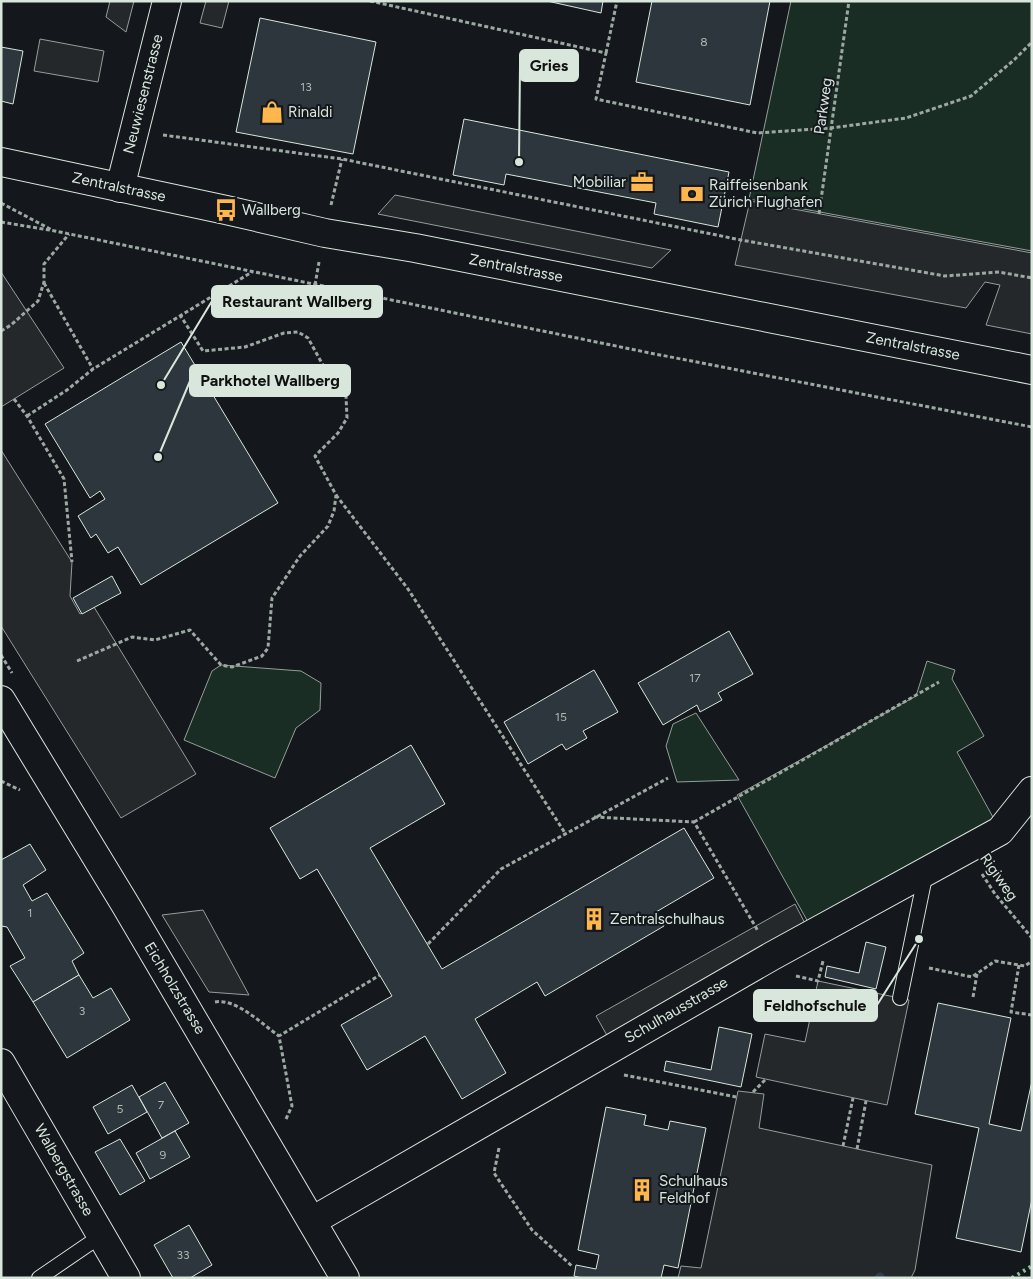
<svg xmlns="http://www.w3.org/2000/svg" width="1033" height="1279" font-family="Figtree,sans-serif">
<style>
.green{fill:#1a2d24;stroke:#939e99}
.parking{fill:#24282b;stroke:#939e99}
.lines{fill:none;stroke-linecap:round;stroke-linejoin:round}
.stream{stroke:#2f3f4d;stroke-width:9}
.building{fill:#2c363c;stroke:#d8e6dc}
.service-casing{stroke:#d8e6dc;stroke-width:16}
.minor-casing{stroke:#d8e6dc;stroke-width:30}
.tertiary-casing{stroke:#d8e6dc;stroke-width:30}
.path{stroke:#9da8a2;stroke-width:3;stroke-dasharray:4 2.5;stroke-linecap:butt}
.service{stroke:#14181c;stroke-width:14}
.minor{stroke:#14181c;stroke-width:28}
.tertiary{stroke:#14181c;stroke-width:28}
.hedge{stroke:#8ac095;stroke-width:4;stroke-dasharray:2.5 4;stroke-linecap:butt}
.labels{text-anchor:middle;stroke-width:4;stroke-linejoin:round;paint-order:stroke}
.number-label{font-size:12px;fill:#adbab4}
.street-label{font-size:15px;fill:#d8e6dc;stroke:#14181c}
.poi-label{font-size:15px;fill:#d8e6dc;stroke:#14181c;text-anchor:start}
.leader{fill:none;stroke:#d8e6dc;stroke-width:2}
.callout-dot{fill:#d8e6dc;stroke:#14181c;stroke-width:2}
.callout{fill:#d8e6dc;stroke:#d8e6dc;stroke-width:2}
.callout-label{font-size:16px;text-anchor:middle;font-weight:bold;fill:#111}
</style>
<rect width="100%" height="100%" fill="#14181c"/>
<g class="green">
<path d="M791,1H1032V251L749,199Z"/>
<path d="M927,661L955,670L952,679L984,736L957,752L994,819L808,922L737,795L916,696Z"/>
<path d="M221,665L301,671L321,683L320,710L296,728L275,778L184,740L212,671Z"/>
<path d="M696,713L739,780L677,782L666,746L673,724Z"/>
</g>
<g class="parking">
<path d="M110,1H134L126,32L106,17Z"/>
<path d="M206,1H229L222,28L200,23Z"/>
<path d="M40,39L104,51L98,82L34,71Z"/>
<path d="M395,195L671,250L652,268L378,214Z"/>
<path d="M750,201L1032,253V334L986,325L1000,285L985,282L966,308L735,265Z"/>
<path d="M1,272L64,368L1,407Z"/>
<path d="M1,450L72,562L70,596L80,614L94,607L196,774L121,818L1,626Z"/>
<path d="M795,904L811,935L613,1046L596,1016Z"/>
<path d="M203,910L249,995L209,992L162,915Z"/>
<path d="M818,981L909,1000L887,1105L756,1077L765,1034L805,1042Z"/>
<path d="M738,1091L764,1094L759,1128L932,1165L915,1270L911,1278H678L681,1266L701,1268Z"/>
</g>
<g class="lines">
<path class="stream" d="M879,1278L880,1277"/>
</g>
<g class="building">
<path d="M547,1H603L601,13Z"/>
<path d="M652,1H770L750,105L636,82Z"/>
<path d="M260,18L376,42L353,154L236,132Z"/>
<path d="M1,47L23,51L13,104L1,101Z"/>
<path d="M464,119L729,172L718,227L654,214L656,203L506,174L504,185L453,175Z"/>
<path d="M181,342L278,503L141,585L118,547L108,553L96,534L91,538L78,516L105,499L100,491L90,498L45,424Z"/>
<path d="M112,576L121,593L82,614L73,598Z"/>
<path d="M729,631L753,674L718,693L722,700L700,712L697,705L663,725L638,683Z"/>
<path d="M594,670L618,712L583,731L587,738L566,750L562,744L528,764L504,722Z"/>
<path d="M411,745L445,804L370,848L442,969L684,828L714,878L656,912L664,926L545,996L537,982L475,1019L506,1073L462,1099L425,1036L367,1070L341,1025L392,996L317,869L300,879L270,828Z"/>
<path d="M30,844L46,870L23,885L32,901L47,893L84,953L72,961L79,975L33,1002L10,966L25,958L7,927L1,926V860Z"/>
<path d="M866,942L886,947L876,989L825,977L827,966L859,973Z"/>
<path d="M79,975L93,998L111,988L130,1020L67,1058L33,1002Z"/>
<path d="M938,1003L1011,1018L989,1124L1021,1131L1032,1081V1199L1021,1252L956,1238L979,1128L915,1114Z"/>
<path d="M719,1027L752,1034L741,1087L664,1071L666,1061L711,1070Z"/>
<path d="M165,1082L189,1123L162,1138L139,1097Z"/>
<path d="M132,1085L147,1112L108,1134L93,1107Z"/>
<path d="M606,1107L646,1115L644,1125L668,1130L670,1121L706,1128L678,1268L664,1265L661,1278H582L574,1276L576,1265L596,1269L599,1255L578,1250Z"/>
<path d="M175,1131L190,1157L150,1179L136,1153Z"/>
<path d="M120,1139L145,1181L120,1195L95,1152Z"/>
<path d="M189,1225L212,1265L190,1278H173L154,1245Z"/>
</g>
<g class="lines">
<defs>
<g id="service">
<path d="M900,998L926,872"/>
<path d="M39,1278L102,1235"/>
</g>
<g id="minor">
<path d="M120,188L167,1"/>
<path d="M1,1063L126,1278"/>
<path d="M312,1221L772,956L1000,831L1032,791"/>
</g>
<g id="tertiary">
<path d="M1,162L226,210L325,233L415,248L1032,370"/>
<path d="M1,700L125,904L345,1278"/>
</g>
</defs>
<use href="#service" class="service-casing"/>
<use href="#minor" class="minor-casing"/>
<use href="#tertiary" class="tertiary-casing"/>
<g class="path">
<path d="M370,1L606,53L596,99L757,133L831,128L906,118L971,96L1014,60L1032,42"/>
<path d="M606,53L617,1"/>
<path d="M163,135L342,159L741,240L945,276L999,272L1032,278"/>
<path d="M1,203L52,230"/>
<path d="M331,205L342,159"/>
<path d="M819,214L849,1"/>
<path d="M1,222L55,231L650,353L1032,427"/>
<path d="M44,283L93,369"/>
<path d="M315,285L319,262"/>
<path d="M1,331L11,325L38,301L44,282V264L69,234"/>
<path d="M14,399L27,416L64,479L72,562"/>
<path d="M27,416L67,390L93,369L252,272"/>
<path d="M336,495L408,589L565,833"/>
<path d="M1,655L12,673"/>
<path d="M77,661L132,637L155,640L190,630L221,665L232,667L262,656L268,648L272,598L300,556L328,526L334,511L336,495L315,456L338,433L347,418L346,396L324,367L308,338L298,332L284,333L245,347L203,351L180,315"/>
<path d="M1,781L20,790"/>
<path d="M594,817L694,822L758,931"/>
<path d="M694,822L939,682"/>
<path d="M982,874L995,894L1032,938"/>
<path d="M428,944L501,869L668,778"/>
<path d="M1019,965L1011,1012L1032,1015"/>
<path d="M929,968L972,977L995,961L1025,966L1032,961"/>
<path d="M796,976L818,981L823,961"/>
<path d="M973,997L977,974"/>
<path d="M215,1002C236,998 262,1024 279,1036"/>
<path d="M624,1075L736,1097"/>
<path d="M753,1092L766,1079"/>
<path d="M286,1119L292,1106L279,1036L380,975"/>
<path d="M843,1146L853,1098"/>
<path d="M499,1148L494,1173L532,1230L573,1267"/>
<path d="M857,1149L866,1101"/>
</g>
<use href="#service" class="service"/>
<use href="#minor" class="minor"/>
<use href="#tertiary" class="tertiary"/>
<path class="hedge" d="M1012,1278L1032,1266"/>
</g>
<defs>
<symbol id="shop-bare" viewBox="-9 -9 18 18"><path d="M-5-2.5h2.3a2.7 3.5 0 0 1 5.4 0H5L5.5 6h-11ZM-1.5-2.5h3a1.5 2.3 0 0 0-3 0Z" fill="#ffb74d" stroke="#14181c" stroke-width="2.5" paint-order="stroke"/></symbol>
<symbol id="office-bare" viewBox="-9 -9 18 18"><path d="M-6-3h4V-5.5h4V-3h4V5H-6ZM-1-4.5V-3h2v-1.5ZM-6 0V1H6V0Z" fill="#ffb74d" stroke="#14181c" stroke-width="2.5" paint-order="stroke"/></symbol>
<symbol id="bank-bare" viewBox="-9 -9 18 18"><path d="M-6-4H6V4H-6ZM0-2.3a2.3 2.3 0 1 0 0 4.6a2.3 2.3 0 1 0 0-4.6Z" fill="#ffb74d" stroke="#14181c" stroke-width="2.5" paint-order="stroke"/></symbol>
<symbol id="bus-bare" viewBox="-9 -9 18 18"><path d="M-5-6H5V4H4V6H2V4H-2V6H-4V4H-5ZM-3.5-4V0h7V-4ZM-3.5 1.2v1.5H-2V1.2ZM2 1.2v1.5H3.5V1.2Z" fill="#ffb74d" stroke="#14181c" stroke-width="2.5" paint-order="stroke"/></symbol>
<symbol id="building-bare" viewBox="-9 -9 18 18"><path d="M-4-6H4V6H1V3H-1V6H-4ZM-2.5-4.3h1.7v1.8h-1.7ZM.8-4.3h1.7v1.8H.8ZM-2.5-1h1.7V.8h-1.7ZM.8-1h1.7V.8H.8Z" fill="#ffb74d" stroke="#14181c" stroke-width="2.5" paint-order="stroke"/></symbol>
</defs>
<g fill-rule="evenodd">
<use href="#shop-bare" x="256" y="96" width="32" height="32"/>
<use href="#office-bare" x="626" y="166" width="32" height="32"/>
<use href="#bank-bare" x="676" y="178" width="32" height="32"/>
<use href="#bus-bare" x="210" y="194" width="32" height="32"/>
<use href="#building-bare" x="578" y="903" width="32" height="32"/>
<use href="#building-bare" x="626" y="1174" width="32" height="32"/>
</g>
<g class="labels">
<g class="number-label">
<text x="704" y="46">8</text>
<text x="306" y="91">13</text>
<text x="695" y="682">17</text>
<text x="561" y="721">15</text>
<text x="30" y="917">1</text>
<text x="82" y="1015">3</text>
<text x="161" y="1109">7</text>
<text x="120" y="1113">5</text>
<text x="163" y="1159">9</text>
<text x="183" y="1259">33</text>
</g>
<g class="street-label">
<text transform="translate(143 94) rotate(-76)" y="5">Neuwiesenstrasse</text>
<text transform="translate(823 106) rotate(-82)" y="5">Parkweg</text>
<text transform="translate(119 187) rotate(12)" y="5">Zentralstrasse</text>
<text transform="translate(516 268) rotate(11)" y="5">Zentralstrasse</text>
<text transform="translate(913 346) rotate(11)" y="5">Zentralstrasse</text>
<text transform="translate(999 877) rotate(55)" y="5">Rigiweg</text>
<text transform="translate(175 988) rotate(59)" y="5">Eichholzstrasse</text>
<text transform="translate(676 1010) rotate(-30)" y="5">Schulhausstrasse</text>
<text transform="translate(64 1170) rotate(60)" y="5">Walbergstrasse</text>
</g>
<g class="poi-label">
<text x="288" y="117">Rinaldi</text>
<text x="626" y="187" text-anchor="end">Mobiliar</text>
<text x="709" y="190">Raiffeisenbank<tspan x="709" dy="17">Zürich Flughafen</tspan></text>
<text x="242" y="215">Wallberg</text>
<text x="610" y="924">Zentralschulhaus</text>
<text x="659" y="1186">Schulhaus<tspan x="659" dy="17">Feldhof</tspan></text>
</g>
</g>
<path class="leader" d="M519 162L520 66M161 385L212 301M158 457L190 381M919 939L877 1005"/>
<g class="callout-dot">
<circle cx="519" cy="162" r="5"/>
<circle cx="161" cy="385" r="5"/>
<circle cx="158" cy="457" r="5"/>
<circle cx="919" cy="939" r="5"/>
</g>
<g class="callout">
<rect x="520" y="50" width="58" height="31" rx="5"/>
<rect x="212" y="286" width="170" height="31" rx="5"/>
<rect x="190" y="365" width="160" height="31" rx="5"/>
<rect x="754" y="990" width="123" height="31" rx="5"/>
</g>
<g class="callout-label">
<text x="549" y="71">Gries</text>
<text x="297" y="307">Restaurant Wallberg</text>
<text x="270" y="386">Parkhotel Wallberg</text>
<text x="815" y="1011">Feldhofschule</text>
</g>
<rect width="1033" height="1279" fill="none" stroke="#d8e6dc" stroke-width="5"/>
</svg>
